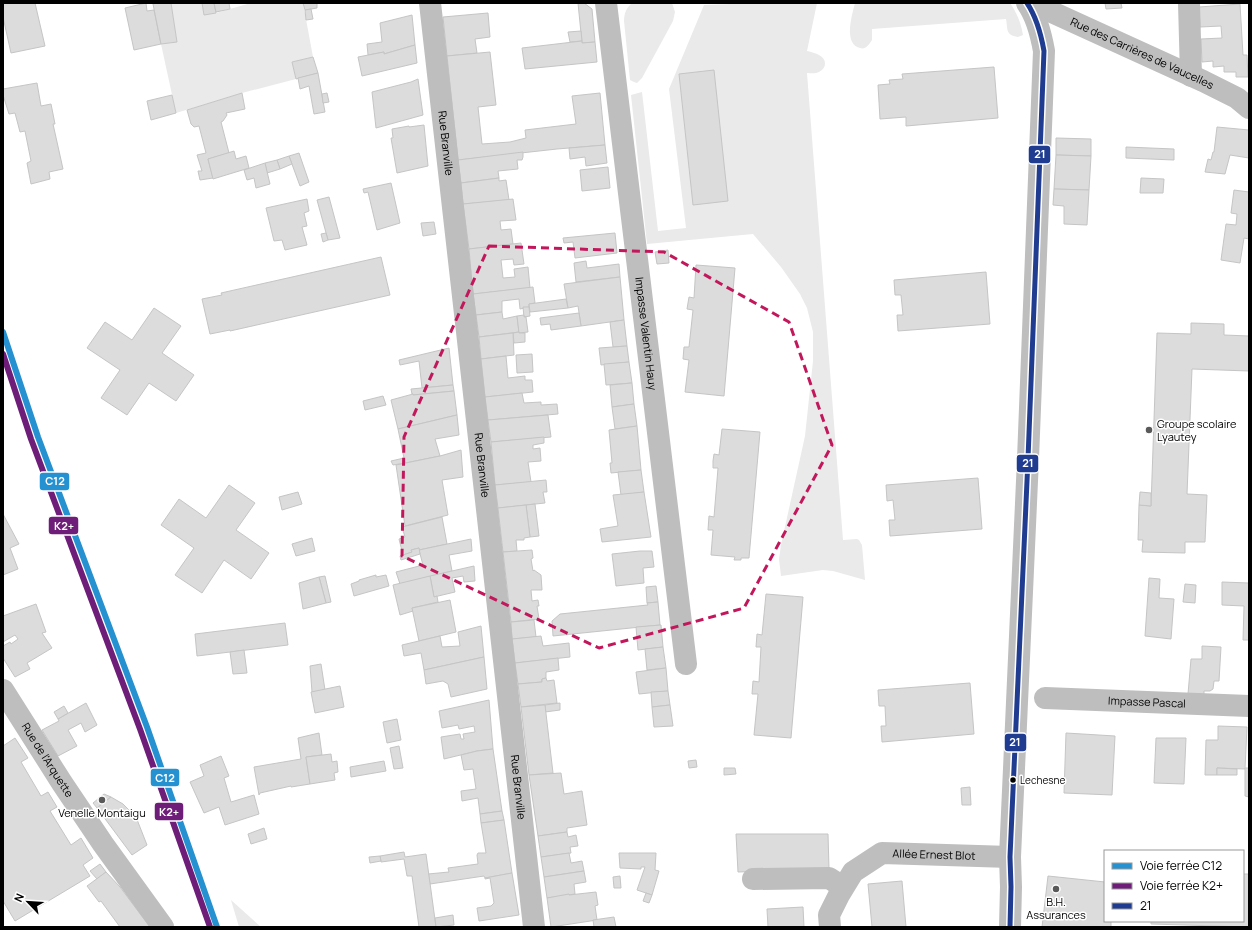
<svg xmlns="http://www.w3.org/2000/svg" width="1252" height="930" font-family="Manrope,sans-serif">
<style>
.green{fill:#eaeaea}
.building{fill:#dcdcdc;stroke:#c5c5c5}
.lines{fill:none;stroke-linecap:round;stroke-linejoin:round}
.minor{stroke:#bebebe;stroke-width:22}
.bus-1-casing{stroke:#fff;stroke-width:8}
.bus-1{stroke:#1f3c90;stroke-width:5}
.rail-1-casing{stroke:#fff;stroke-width:9}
.rail-2-casing{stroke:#fff;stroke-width:9}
.rail-1{stroke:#2691d0;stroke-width:6}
.rail-2{stroke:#6e1e78;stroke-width:6}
.marked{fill:none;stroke:#c2185b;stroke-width:3;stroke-dasharray:8 5;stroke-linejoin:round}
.poi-dot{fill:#595959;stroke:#fff;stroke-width:1.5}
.bus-dot{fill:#000;stroke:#fff;stroke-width:1.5}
.labels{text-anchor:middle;stroke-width:3;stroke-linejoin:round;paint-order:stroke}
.bus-label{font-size:10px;fill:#000;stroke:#fff;text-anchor:start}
.street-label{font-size:11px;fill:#000;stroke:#fff}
.poi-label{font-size:11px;fill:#000;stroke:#fff}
.line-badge{stroke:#fff;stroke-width:1.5}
.badge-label{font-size:11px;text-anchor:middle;font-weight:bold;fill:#fff}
</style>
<rect width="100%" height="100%" fill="#fff"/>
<g class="green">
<path d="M171,3H202L204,15L216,13L251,3H303L313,57L292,62L296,79L242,93L176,113L161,44L177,41Z"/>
<path d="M633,3H672L675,12L673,21L642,78L637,83L634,82L630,80L624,21C624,13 627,6 633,3Z"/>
<path d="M758,3H817L807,51C811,52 816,53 819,55C827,59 827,68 819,72C815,74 811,73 807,73L843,540L857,539L859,540L862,545L865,580L833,571L823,570L781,576L779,559L781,545L805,436L813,361V332L807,308L800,294L781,267L753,234L647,244L631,95L642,92L658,231L686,228L669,89L704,5Z"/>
<path d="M855,3H1010C1017,13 1021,23 1023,35L1018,37C1005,35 1008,29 1006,19L872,29V40C869,45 865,50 860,48C843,44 852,15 855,3Z"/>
<path d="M231,900L261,927H239Z"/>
</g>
<g class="building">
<path d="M3,3H35L45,46L11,53L3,17Z"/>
<path d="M146,3L147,11L154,10L161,44L134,50L125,8Z"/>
<path d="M157,3H171L177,42L161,44L153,4Z"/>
<path d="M202,3H214L216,13L204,15Z"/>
<path d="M214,3H229L230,9L216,12Z"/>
<path d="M303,3H317V8L305,10Z"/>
<path d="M578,3H584L592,9L595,42L582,43Z"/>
<path d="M1100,3H1121L1122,8L1106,9L1105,3Z"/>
<path d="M1240,4L1243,55H1247L1248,77H1236V72H1224V66L1213,67V61L1202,62L1201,39L1222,38L1221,26L1200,27L1199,7Z"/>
<path d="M311,9L313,19L306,20L305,10Z"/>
<path d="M488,13L490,37L475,39L477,53L447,56L443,17Z"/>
<path d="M412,15L415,45L384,54V52L368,55L367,44L382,42L380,23Z"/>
<path d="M581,31L582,41L570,42L568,32Z"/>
<path d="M582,41V43L595,42L597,62L525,69L522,48Z"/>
<path d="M415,45L417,63L362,76L358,57L384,52V54Z"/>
<path d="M490,52L496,105L478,107L482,144L510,142L526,138L525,130L576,124L572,96L600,93L605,145L557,149L458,160L447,56Z"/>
<path d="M313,57L318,73L296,79L292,62Z"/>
<path d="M994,67L998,118L906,126V117L880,119L878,85L890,84L889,80L903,79L902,74Z"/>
<path d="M714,70L728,201L693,205L679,74Z"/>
<path d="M318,73L325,112L314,114L309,86L300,89L298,78Z"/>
<path d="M418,79L423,115L376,128L372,92L411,82Z"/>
<path d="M37,83L41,106L51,104L55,124H53L63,169L49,172L50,179L31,184L27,163L31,161L25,131L20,132L15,113L9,114L3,95V89Z"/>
<path d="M242,93L245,109L226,113L227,115L223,121L221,122L229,153L208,159L213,178L200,180L198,171H202L197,155L206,153L199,126L194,127L191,124L187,110Z"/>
<path d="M327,93L329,102L323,103L322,94Z"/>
<path d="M172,95L176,113L151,120L147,101Z"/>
<path d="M424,125L428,166L397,173L391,138H393L392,129L409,126V127Z"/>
<path d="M1217,127L1249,130V158L1230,155L1225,174L1205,172L1208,159L1211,160L1213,152H1214Z"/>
<path d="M1056,138L1091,139V156L1056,155Z"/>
<path d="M605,145L607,163L586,166L585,157L570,159L569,148Z"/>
<path d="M1126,147L1174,149V160L1126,158Z"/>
<path d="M234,151L236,159L246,156L249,168L213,179L208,159Z"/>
<path d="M523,152V157L522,160H517L518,169L498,171L499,178L461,183L458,160Z"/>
<path d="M299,153L309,182L300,186L289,156Z"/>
<path d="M1056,155L1091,156L1089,190L1054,189Z"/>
<path d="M289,156L292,164L280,169L277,160Z"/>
<path d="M277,160L280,169L267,173L265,163Z"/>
<path d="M265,163L270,184L256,188L254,178L247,180L244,170Z"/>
<path d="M608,167L610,188L582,191L580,170Z"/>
<path d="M499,178V181L506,180L509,200L463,204L461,183Z"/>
<path d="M1141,178L1164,179L1163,193H1140Z"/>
<path d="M391,183L400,223L377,230L368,192L364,193L363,189Z"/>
<path d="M1054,189L1089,190L1087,225L1064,224V206L1053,205Z"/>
<path d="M1234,190L1249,192V239L1244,238L1240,263L1221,260L1226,224L1236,225L1237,214L1231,213Z"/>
<path d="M329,197L340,238L328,240L317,200Z"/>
<path d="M307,199L309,211L304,213L307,226L302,227L307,245L285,250L282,240L274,241L266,208Z"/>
<path d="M513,199L516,220L500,221L501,230L511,229L513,244L469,249L463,204Z"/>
<path d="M434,222L436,234L423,236L421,223Z"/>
<path d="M326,233L328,240L323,242L321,234Z"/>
<path d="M615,233L617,253L575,258L573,242L564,243L563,238Z"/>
<path d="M521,243L524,264L514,265L513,259L501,260L503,278L515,277L514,269L528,267L530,288L473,294L469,249Z"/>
<path d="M668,250L669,263L657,264L655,252Z"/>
<path d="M381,257L390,295L230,331V330L210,334L202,299L222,295L221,293Z"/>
<path d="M586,261L587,268L619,264L620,277L576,282L574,263Z"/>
<path d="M696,265L735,268L724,396L685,392L689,360L683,359L684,347H689L693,310L687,309L689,297L694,298Z"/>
<path d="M986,272L990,324L898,331L897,315H903L901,295H895L894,280Z"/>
<path d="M620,277L624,320L581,326L578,306L568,308L564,284Z"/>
<path d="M533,287L535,303L529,304V307L520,309L519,299L502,301V312L476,315L473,294Z"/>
<path d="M566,299L568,308L530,312L529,304Z"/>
<path d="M523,307H529L530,316L524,317Z"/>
<path d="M154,308L181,326L162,353L194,375L176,401L149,383L127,415L101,398L120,370L87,348L105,322L132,340Z"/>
<path d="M502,312L503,319L517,316L519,332L479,337L476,315Z"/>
<path d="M579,313L581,326L551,330L550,324L541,325L540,318Z"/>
<path d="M524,315V317H526L528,332L519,333L517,316Z"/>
<path d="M624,320L627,346L613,347L610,322Z"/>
<path d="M1191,323L1224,324V335L1249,336V371L1192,369L1187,494L1207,495L1205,542H1185V553L1142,552L1143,540H1138L1139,505L1151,506L1157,333L1191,334Z"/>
<path d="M519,332V333H525V342L514,343L513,333Z"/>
<path d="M513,333L514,355L481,359L479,337Z"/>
<path d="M627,346L629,362L601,365L599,348Z"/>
<path d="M449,348L453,385L422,388L419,361L400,365L399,360Z"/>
<path d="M532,354L533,372L517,373L516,355Z"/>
<path d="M506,356L508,378L525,376V380H532L533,392L485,397L481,359Z"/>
<path d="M629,362L632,383L606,385L604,364Z"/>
<path d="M632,383L634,404L612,407L610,385Z"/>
<path d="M453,385L454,391L413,395V394H412L411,389Z"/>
<path d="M454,391L457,415L398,429L391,400L413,394V395Z"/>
<path d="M522,393L524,403L541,402V405L557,404L558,414L488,420L485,397Z"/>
<path d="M383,396L386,405L365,410L363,401Z"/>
<path d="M634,404L637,426L615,429L612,407Z"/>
<path d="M457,415L459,435L435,439L440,456L405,463L398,429Z"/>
<path d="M548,415L551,437L491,442L488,420Z"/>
<path d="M637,426L641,470L611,473L610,463H612L609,430Z"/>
<path d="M722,429L760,432L749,558H741V560H734L735,557L711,555L713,530H708L709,516L714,517L718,468H713V461L714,454L719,455Z"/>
<path d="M544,437V443L533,445V449L540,448L541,461L528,462L531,482L495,485L491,442Z"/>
<path d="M461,450L463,477L442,480L448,515L405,526L396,465L440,456Z"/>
<path d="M404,458L405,463L393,465L391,461Z"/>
<path d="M641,470L644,492L621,495L618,472Z"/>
<path d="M978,478L982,529L890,536L889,520H895L893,500L887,501L886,485Z"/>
<path d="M546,480L547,492H543L545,503L498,508L495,485Z"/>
<path d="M229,485L255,503L236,530L269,553L251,579L224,560L202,593L175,575L194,548L161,525L179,499L206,518Z"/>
<path d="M298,492L302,504L282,510L279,497Z"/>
<path d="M644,492L651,537L602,542L600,529L618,526L613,495Z"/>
<path d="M1140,492L1151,493V506L1139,505Z"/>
<path d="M535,504L539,536L530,537L526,505Z"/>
<path d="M526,505L530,537L524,538V540H516L517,551L503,552L498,508Z"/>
<path d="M3,514L19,544L10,548L18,569L3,575Z"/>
<path d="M442,517L447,544L419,550V548L411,550L412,552L403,555L399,539L405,537L402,527Z"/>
<path d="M312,538L315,551L296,556L292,544Z"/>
<path d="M471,539L472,551L449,555L452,571L400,584L396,572L423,565L419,550Z"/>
<path d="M419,548L420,554L401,560L400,556L412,552L411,550Z"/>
<path d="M532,550L533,558L531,559L533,571L534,570L541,575L542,590H531L532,601L538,600L539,606H537L539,619L511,622L503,552Z"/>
<path d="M640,551H652L654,567L643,568L644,583L616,586L612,554Z"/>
<path d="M474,566L475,581L464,582L463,576L452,578L455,592L434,597L430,576Z"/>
<path d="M376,575V577L386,575L389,586L354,596L351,584L359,581V580Z"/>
<path d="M325,576L331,602L326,603L319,577Z"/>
<path d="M430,576L434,597L437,596L438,602L412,608L413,611L400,615L393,585Z"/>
<path d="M319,577L326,603L303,609L299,583Z"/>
<path d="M1149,578L1160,579L1159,598L1174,599L1171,639L1145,636Z"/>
<path d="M1222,582L1249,583V640H1243L1244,606L1222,605Z"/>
<path d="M1185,584L1196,585L1195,603L1183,602Z"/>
<path d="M656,586L658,602L647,603L646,587Z"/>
<path d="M766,594L803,597L791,738L754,735L758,694H752L753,681L759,682L761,647H756L757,634L762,635Z"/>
<path d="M450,600L456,632L419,641L412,608Z"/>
<path d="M658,602L660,625L553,636L552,621L560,614L648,605L647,603Z"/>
<path d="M36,604L46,632L42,633L52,648L27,663L30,669L15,677L3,658V646L10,642L11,644L18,639L15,635L3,642V616Z"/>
<path d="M534,620L536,637L512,639L511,622Z"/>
<path d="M285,623L288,645L197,656L195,634Z"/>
<path d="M661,625L663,647L638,650L636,627Z"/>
<path d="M481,626L484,657L424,670L421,653L404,656L402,645L440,636L442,647L460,646L458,632Z"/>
<path d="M541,636L543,646L569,643L570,657L515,663L512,639Z"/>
<path d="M1202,646L1221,647L1219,681H1214L1213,689L1210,691H1204V695L1188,694L1191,659H1202Z"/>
<path d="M663,647L666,668L647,670L645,649Z"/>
<path d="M244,650L247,673L233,674L230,652Z"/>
<path d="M484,657L487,689L451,697L448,684L443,681L426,684L424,670Z"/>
<path d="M558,658L559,670L546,672V678L542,679V682L518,684L515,663Z"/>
<path d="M321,664L325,690L312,692L310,666Z"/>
<path d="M666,668L668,691L639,694L636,672Z"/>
<path d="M546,678L547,681L554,680L557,703L521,707L518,684L542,682V679Z"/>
<path d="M970,683L974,734L882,742L881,726H886L885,706H879L878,690Z"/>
<path d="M340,686L344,707L315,713L311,692Z"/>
<path d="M668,691L670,705L652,707L651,692Z"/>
<path d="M489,700L493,749L477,751L444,759L441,737L460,734L461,739H464L463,734L475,732L474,726L459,729L458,725L442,728L439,711Z"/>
<path d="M86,703L97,725L85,732L81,723L68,730L77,746L58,756L42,730L59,721L58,719Z"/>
<path d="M560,703V710L545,712V705Z"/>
<path d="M545,705L553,773L529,775L521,707Z"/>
<path d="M670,705L673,726L654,727L652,707Z"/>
<path d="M64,706L68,713L58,719L54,712Z"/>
<path d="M397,719L401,740L387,743L383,722Z"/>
<path d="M1218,726L1247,727L1245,769L1217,768V775H1205L1206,740H1218Z"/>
<path d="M319,733L322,755L306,757L310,784L291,787V786L260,793L259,795L254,767L301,759L298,738Z"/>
<path d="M1066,733L1115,736L1112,795L1064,793Z"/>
<path d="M15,738L28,758L21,762L41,796L48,792L57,807L50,811L71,845L81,838L93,858L83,865L90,876L15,921L3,901V746Z"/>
<path d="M1156,738H1186L1184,784L1154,783Z"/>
<path d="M399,746L403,768L394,769L390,748Z"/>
<path d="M493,749L502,811L480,814L478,798L462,801L461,791L476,789L473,769L464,770L461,755L477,751Z"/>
<path d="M331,754L332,762L337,761L338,772L334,773L335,780L310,784L306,757Z"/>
<path d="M221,756L229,776L224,778L231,802L254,795L259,814L225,825L219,807L204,813L190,782L204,776L200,765Z"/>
<path d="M696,760L697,767L689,768L688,761Z"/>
<path d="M384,761L386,771L351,777L350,767Z"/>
<path d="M724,768H735L736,774L724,775Z"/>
<path d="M1217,768L1237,769V775H1217Z"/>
<path d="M1245,768H1249V797L1245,796Z"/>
<path d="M561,773L564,794L582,791L587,825L567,828V832L538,836L529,775Z"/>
<path d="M970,787L971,805H962L961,788Z"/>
<path d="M104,794L111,797L97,808L93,803Z"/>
<path d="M111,797L123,804L136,817L147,845L132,855L97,808Z"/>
<path d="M502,811L504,820L481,823L480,814Z"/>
<path d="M504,820L512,873L485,878L484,876L430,884L428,874L449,872L448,868L478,864L477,855L478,853H486L481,823Z"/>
<path d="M264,828L267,839L251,844L248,834Z"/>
<path d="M567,832L568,837L576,835L578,846L570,847L571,853L541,857L538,836Z"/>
<path d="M736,834H828L829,869L738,872Z"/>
<path d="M404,852L405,857L426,854L436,927H419L412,876H407L404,859L381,862L380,856Z"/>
<path d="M569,853L571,863L582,861L584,871L544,877L541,857Z"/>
<path d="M619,853H656L655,870L659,871L652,895L637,890L645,867H641V869L620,868Z"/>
<path d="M380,856L381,861L370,863L369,857Z"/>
<path d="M100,864L106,872L97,879L90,871Z"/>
<path d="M584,871L586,882L574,884L575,894L547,898L544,877Z"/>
<path d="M106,872L120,887L150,927H120L101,901L99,902L87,886Z"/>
<path d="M512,873L519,915L479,921L477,908L491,906L494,903L490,878L485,879V878Z"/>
<path d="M1243,874H1249V927L1151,924V921H1243Z"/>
<path d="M620,876L621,888H614L613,877Z"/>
<path d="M1048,876L1105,882V921H1111V927H1042Z"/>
<path d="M902,881L906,927H872L868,884Z"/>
<path d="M596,892L598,905L595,906L597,920L551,927L547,898L569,894V895Z"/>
<path d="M646,893L652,895L649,903L643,901Z"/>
<path d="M803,907L804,927H768L767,909Z"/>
<path d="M453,915L454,925L436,927L435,918Z"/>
<path d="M614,917L616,927H594L593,920Z"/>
</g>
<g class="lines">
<g class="minor">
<path id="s1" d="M430,3L534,927"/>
<path id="s2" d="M606,3L686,664"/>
<path id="s3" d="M1032,3L1203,81L1237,98L1249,108"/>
<path d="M1189,3L1191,76"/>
<path id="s4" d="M3,690L62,783L103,844L163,927"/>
<path id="s5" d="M1045,698L1249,706"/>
<path d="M753,879L829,878L843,887"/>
<path id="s6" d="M830,927L829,915L839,895L853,872L882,853L1010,857"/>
<path d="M1010,927L1011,887L1010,857L1028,459L1044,51C1041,34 1037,17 1027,3"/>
</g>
<defs>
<path id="bus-1" d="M1010,927L1011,887L1010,857L1028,459L1044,51C1041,34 1037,18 1027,3"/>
</defs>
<use href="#bus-1" class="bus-1-casing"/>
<use href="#bus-1" class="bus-1"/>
<defs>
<path id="rail-1" d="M3,332L38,437L147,727L217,927"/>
<path id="rail-2" d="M3,354L31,439L140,729L210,927"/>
</defs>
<use href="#rail-1" class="rail-1-casing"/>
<use href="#rail-2" class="rail-2-casing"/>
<use href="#rail-1" class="rail-1"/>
<use href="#rail-2" class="rail-2"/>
</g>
<path class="marked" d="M489,246L664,252L789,322L832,445L744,608L599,648L402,556L404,437Z"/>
<g class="poi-dot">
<circle cx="1149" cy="430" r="4"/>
<circle cx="102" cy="800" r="4"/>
<circle cx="1056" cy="889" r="4"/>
</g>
<circle class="bus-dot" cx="1013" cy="780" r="3.5"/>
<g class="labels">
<g class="bus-label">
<text x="1020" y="784">Lechesne</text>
</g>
<g class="street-label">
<text dy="4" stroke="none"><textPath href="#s3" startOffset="121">Rue des Carrières de Vaucelles</textPath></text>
<text dy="4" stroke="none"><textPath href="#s1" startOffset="141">Rue Branville</textPath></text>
<text dy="4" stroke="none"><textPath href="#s2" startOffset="333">Impasse Valentin Hauy</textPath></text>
<text dy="4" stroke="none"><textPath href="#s1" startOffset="465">Rue Branville</textPath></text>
<text dy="4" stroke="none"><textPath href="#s5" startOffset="102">Impasse Pascal</textPath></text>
<text dy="4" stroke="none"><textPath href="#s4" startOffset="83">Rue de l'Arquette</textPath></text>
<text dy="4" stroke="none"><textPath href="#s1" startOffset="789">Rue Branville</textPath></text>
<text dy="4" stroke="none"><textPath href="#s6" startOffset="148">Allée Ernest Blot</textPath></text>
</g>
<g class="poi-label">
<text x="1157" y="428" text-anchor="start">Groupe scolaire<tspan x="1157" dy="13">Lyautey</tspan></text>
<text x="102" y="817">Venelle Montaigu</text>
<text x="1056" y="906">B.H.<tspan x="1056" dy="13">Assurances</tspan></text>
</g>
</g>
<g class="line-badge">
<rect x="1028" y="145" width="23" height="19" rx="4" fill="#1f3c90"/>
<rect x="1016" y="454" width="23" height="19" rx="4" fill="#1f3c90"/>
<rect x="39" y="472" width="31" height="19" rx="4" fill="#2691d0"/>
<rect x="48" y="516" width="31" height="19" rx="4" fill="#6e1e78"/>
<rect x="1004" y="733" width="23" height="19" rx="4" fill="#1f3c90"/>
<rect x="150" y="768" width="30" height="19" rx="4" fill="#2691d0"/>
<rect x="154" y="802" width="30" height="19" rx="4" fill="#6e1e78"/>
</g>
<g class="badge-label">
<text x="1040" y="158">21</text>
<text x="1028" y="467">21</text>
<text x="55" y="485">C12</text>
<text x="64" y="530">K2+</text>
<text x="1015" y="746">21</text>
<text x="165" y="782">C12</text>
<text x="169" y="816">K2+</text>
</g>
<rect width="1252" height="930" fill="none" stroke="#000000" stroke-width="8"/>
<rect x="1104" y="850" width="140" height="72" fill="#ffffff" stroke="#999999"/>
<rect x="1112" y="863" width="20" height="6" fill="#2691d0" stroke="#999999"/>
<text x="1140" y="870" font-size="12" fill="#000000">Voie ferrée C12</text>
<rect x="1112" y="883" width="20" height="6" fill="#6e1e78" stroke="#999999"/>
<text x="1140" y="890" font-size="12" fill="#000000">Voie ferrée K2+</text>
<rect x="1112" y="903" width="20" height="6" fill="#1f3c90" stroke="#999999"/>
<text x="1140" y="910" font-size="12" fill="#000000">21</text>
<g transform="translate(28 902) rotate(295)" stroke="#ffffff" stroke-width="3" paint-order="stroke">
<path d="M0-3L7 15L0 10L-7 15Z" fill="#000000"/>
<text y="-6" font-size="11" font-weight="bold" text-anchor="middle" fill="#000000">N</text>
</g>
</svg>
